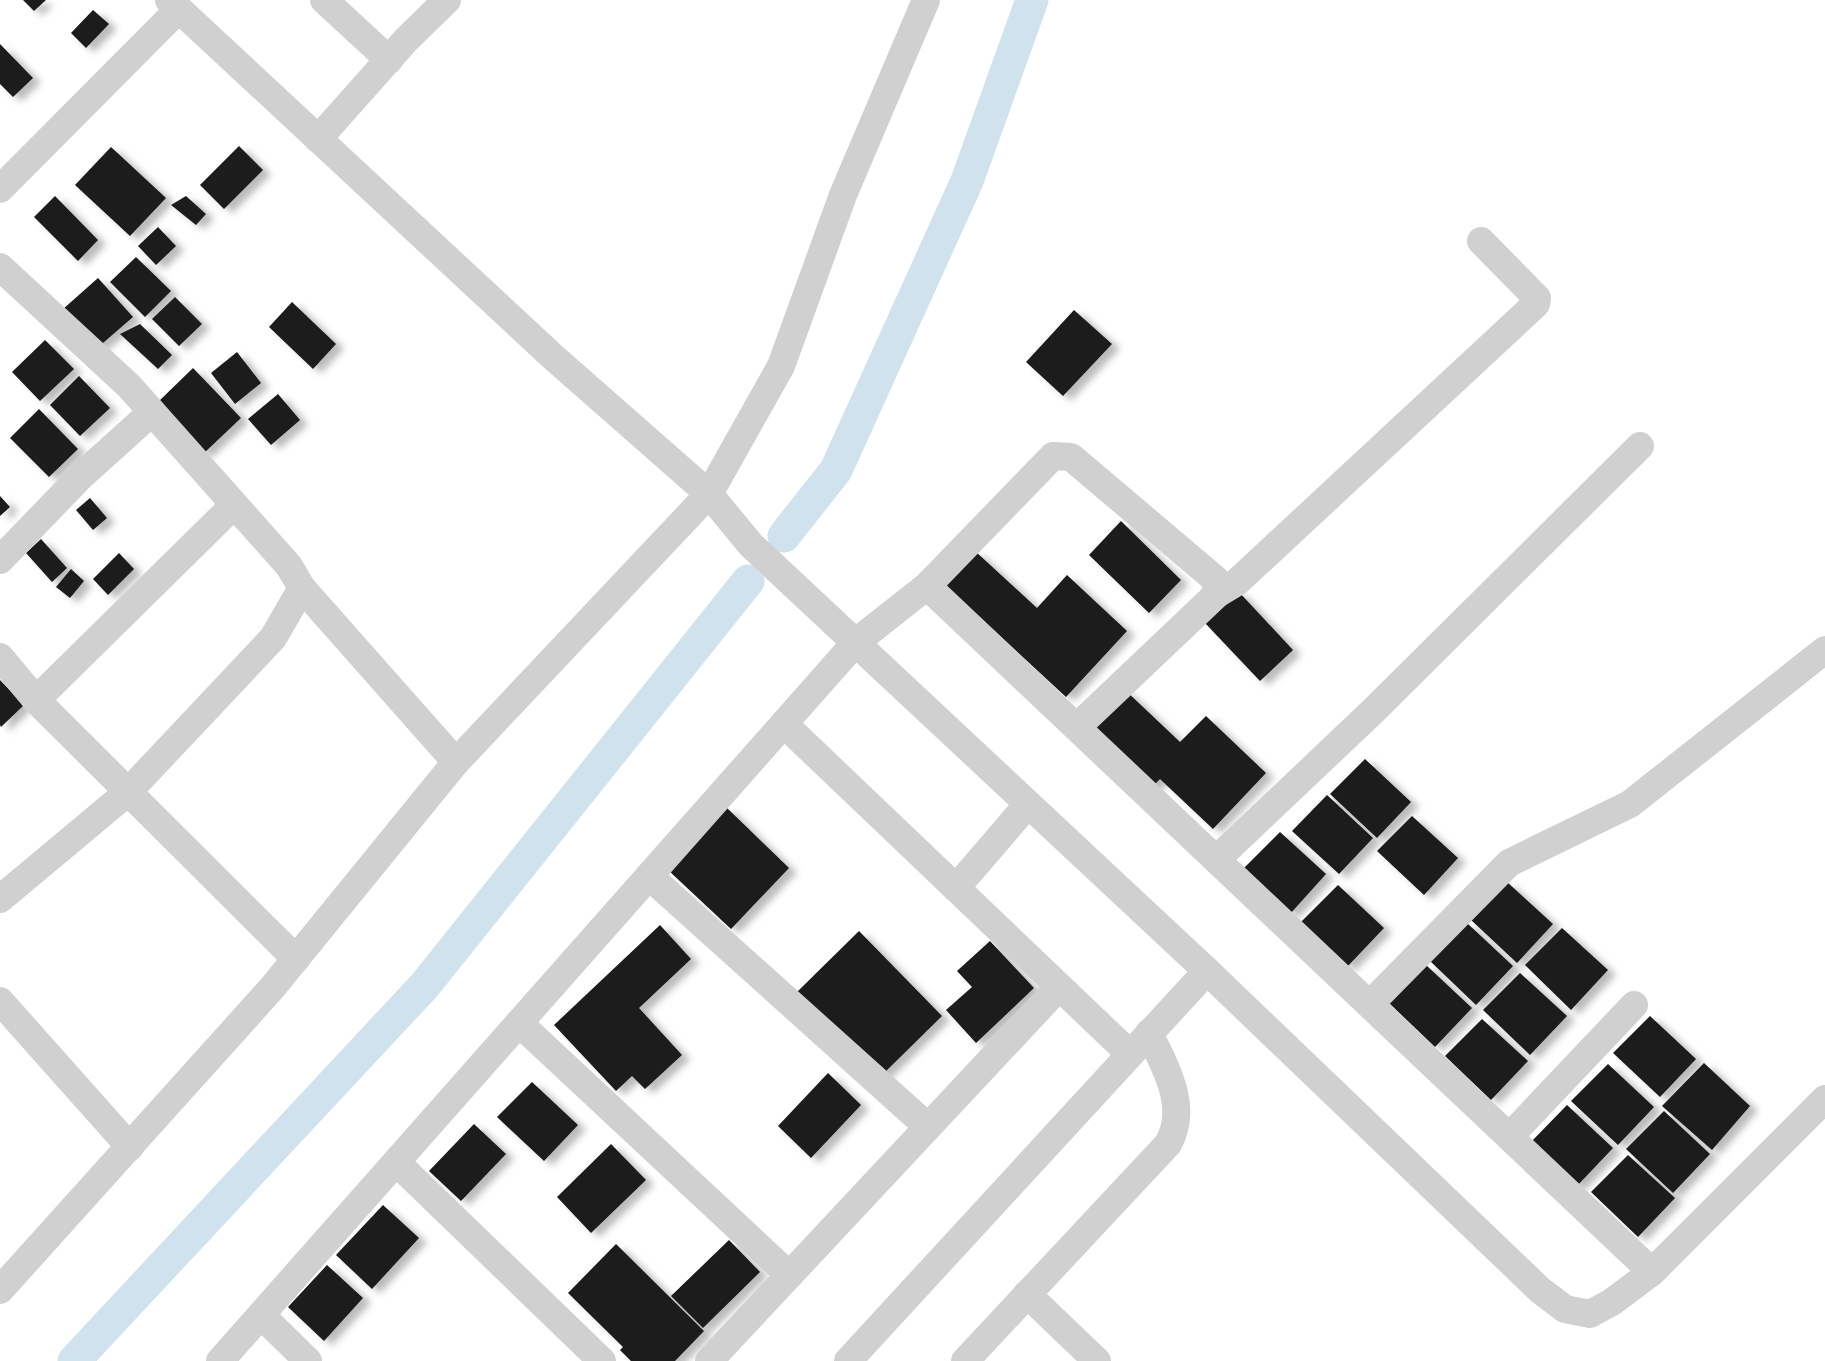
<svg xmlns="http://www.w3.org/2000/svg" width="1825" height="1361" font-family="'IBM Plex Sans',sans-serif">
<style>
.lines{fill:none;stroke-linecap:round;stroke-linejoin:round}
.canal{stroke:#cfe2ee;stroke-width:33}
.building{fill:#1a1a1a;filter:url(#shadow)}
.street{stroke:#d0d0d0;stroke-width:28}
</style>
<defs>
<filter id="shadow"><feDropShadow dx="8" dy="4.5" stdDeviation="3.5" flood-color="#0004"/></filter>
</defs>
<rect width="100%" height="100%" fill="#fff"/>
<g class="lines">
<g class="canal">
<path d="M784,536L836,470L967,181L1032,0"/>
<path d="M74,1361L425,985L748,581"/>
</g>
</g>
<g class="building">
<path d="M23,0H46L34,11Z"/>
<path d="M93,10L109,24L86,48L71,33Z"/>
<path d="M0,44L33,78L13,97L0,84Z"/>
<path d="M239,146L263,170L224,209L200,185Z"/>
<path d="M111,147L166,198L130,236L75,185Z"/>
<path d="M55,196L98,240L78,261L34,217Z"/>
<path d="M186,196L206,214L196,225L171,205Z"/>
<path d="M158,227L176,246L156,265L138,246Z"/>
<path d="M136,257L171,291L145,317L110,282Z"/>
<path d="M98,278L133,317L96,349L62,310Z"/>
<path d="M175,297L202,324L179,346L152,319Z"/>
<path d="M292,302L336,344L313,369L269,327Z"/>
<path d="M1074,310L1112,344L1063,396L1026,362Z"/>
<path d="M140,324L172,355L158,369L120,334Z"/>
<path d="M45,340L74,369L40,401L12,372Z"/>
<path d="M237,352L261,383L235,404L211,373Z"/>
<path d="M193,368L241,418L203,454L156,404Z"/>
<path d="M79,376L110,408L80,436L50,405Z"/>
<path d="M278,394L300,420L271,445L248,419Z"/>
<path d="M39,409L78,449L49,477L10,438Z"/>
<path d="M0,496L10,507L0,516Z"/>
<path d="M90,498L107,518L93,530L76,510Z"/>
<path d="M1121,521L1181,580L1149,613L1089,555Z"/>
<path d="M41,539L67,568L52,582L26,553Z"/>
<path d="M975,551L1037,608L1067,575L1127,631L1066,697L944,584Z"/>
<path d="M119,553L134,569L108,595L93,579Z"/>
<path d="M71,569L84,581L70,598L56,587Z"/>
<path d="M1238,591L1293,650L1260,681L1205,623Z"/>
<path d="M0,680L24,705L1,727L0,725Z"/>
<path d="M1124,689L1180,742L1206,716L1266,773L1213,829L1160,779L1148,791L1085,731Z"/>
<path d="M1365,759L1411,802L1377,838L1330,794Z"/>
<path d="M1327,795L1373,838L1339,874L1292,831Z"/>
<path d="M726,807L789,868L731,929L667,869Z"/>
<path d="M1412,816L1458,858L1424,895L1377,851Z"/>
<path d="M1280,832L1326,874L1290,914L1243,869Z"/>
<path d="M1507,882L1553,924L1517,963L1470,919Z"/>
<path d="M1338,885L1384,928L1347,967L1301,922Z"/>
<path d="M1467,923L1513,966L1476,1005L1429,960Z"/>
<path d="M660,925L691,959L639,1008L682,1055L645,1089L632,1076L616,1091L554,1025Z"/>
<path d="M1562,928L1608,970L1571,1010L1525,965Z"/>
<path d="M859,931L942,1016L880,1077L797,992Z"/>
<path d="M990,941L1034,988L976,1043L946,1010L972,987L957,971Z"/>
<path d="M1426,965L1472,1008L1435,1047L1389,1003Z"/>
<path d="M1520,973L1567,1016L1530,1055L1483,1010Z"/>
<path d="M1650,1016L1696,1059L1660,1097L1613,1053Z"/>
<path d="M1482,1019L1528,1061L1491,1100L1445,1056Z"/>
<path d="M1704,1063L1750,1106L1712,1150L1662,1106Z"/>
<path d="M1608,1064L1654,1107L1618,1145L1571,1101Z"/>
<path d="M828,1073L861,1105L811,1158L778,1126Z"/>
<path d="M532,1082L578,1125L544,1161L497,1117Z"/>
<path d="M1567,1105L1613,1148L1576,1187L1530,1143Z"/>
<path d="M1664,1111L1710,1154L1673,1193L1626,1149Z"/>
<path d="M474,1124L506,1154L461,1201L429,1171Z"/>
<path d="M611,1144L646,1180L591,1233L557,1197Z"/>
<path d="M1628,1155L1675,1198L1638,1237L1591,1192Z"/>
<path d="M383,1205L419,1238L372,1289L336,1255Z"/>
<path d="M729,1240L760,1272L703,1328L671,1296Z"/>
<path d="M616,1244L704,1331L675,1361H631L620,1350L623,1347L568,1293Z"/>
<path d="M327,1265L363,1298L324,1341L288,1307Z"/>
</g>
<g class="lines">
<g class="street">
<path d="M169,0L552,356L709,494L751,545L1207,971L1540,1290L1565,1309L1590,1314L1612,1302L1652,1272L1825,1099"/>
<path d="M324,0L389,60"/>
<path d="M318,139L406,40L447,0"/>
<path d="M0,189L178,10"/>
<path d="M0,267L129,386L289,566L302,588L273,638L128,792L0,899"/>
<path d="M0,560L81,476L152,412"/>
<path d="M927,586L1053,456L1071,457L1215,579L1217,594L1077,727"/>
<path d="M302,588L456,762"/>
<path d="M1217,594L1237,582L1536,304L1537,298L1481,241"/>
<path d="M0,657L36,700L296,959"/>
<path d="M36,700L234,505"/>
<path d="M784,724L1130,1054"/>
<path d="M1218,858L1372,712L1640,446"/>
<path d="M649,876L928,1127"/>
<path d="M956,888L1028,804"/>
<path d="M0,1001L130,1147"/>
<path d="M1371,1003L1509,863L1630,804L1825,650"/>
<path d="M519,1023L789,1275"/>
<path d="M1510,1136L1634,1005"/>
<path d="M397,1163L602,1361"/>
<path d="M0,1290L272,988L456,762L709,494L781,366L843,195L926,0"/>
<path d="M1027,1294L1097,1361"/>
<path d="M261,1315L308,1361"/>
<path d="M220,1361L856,642L927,586L1652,1272"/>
<path d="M709,1361L1059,987"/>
<path d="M848,1361L1207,971"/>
<path d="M965,1361L1168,1144C1189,1107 1166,1069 1149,1033"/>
</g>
</g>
</svg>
